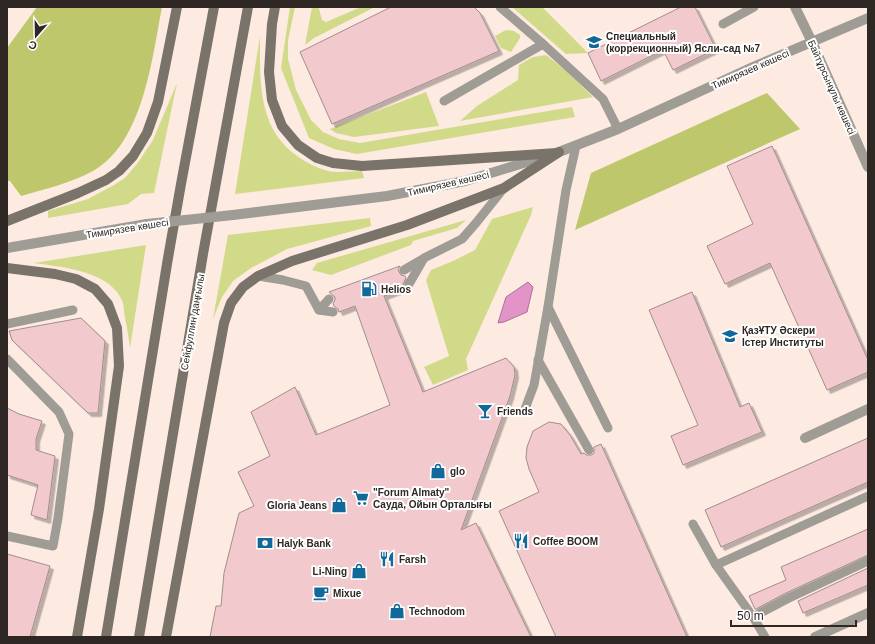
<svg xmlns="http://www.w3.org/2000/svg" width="875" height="644" font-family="Arial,sans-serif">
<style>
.green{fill:#d1da88}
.forest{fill:#bec76c}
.water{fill:#e293c8;stroke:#ac7397}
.building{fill:#f2c9cc;stroke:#a18d8f;filter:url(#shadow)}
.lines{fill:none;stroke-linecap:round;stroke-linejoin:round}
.service{stroke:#9f9b95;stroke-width:9}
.minor{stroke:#9f9b95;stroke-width:10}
.tertiary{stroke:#9f9b95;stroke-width:10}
.secondary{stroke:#79736a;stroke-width:10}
.tertiary-bridge{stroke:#9f9b95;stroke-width:10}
.labels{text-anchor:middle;stroke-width:4;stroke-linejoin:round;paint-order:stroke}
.poi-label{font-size:10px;font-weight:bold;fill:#2e2724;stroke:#fff;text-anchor:start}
.street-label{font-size:10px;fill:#2e2724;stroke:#fff}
</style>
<defs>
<filter id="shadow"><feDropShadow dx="3.5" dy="3.5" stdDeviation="0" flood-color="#0004"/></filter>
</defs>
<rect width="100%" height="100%" fill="#fdeae1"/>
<g class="green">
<path d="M290,7H295L288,40V59L296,90L311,120L323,132L339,139L360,143L572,107L575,117L357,154L334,149L309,138L281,68Z"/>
<path d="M312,7H319V9L322,20L326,22L361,7H375L314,38L305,45Z"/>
<path d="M512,7H542L588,53L566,54Z"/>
<path d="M506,30L514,31L520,35V38L511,52L501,48L495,36Z"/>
<path d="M260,36C260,80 257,128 297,156C307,163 317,168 328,171C336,173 352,171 362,171L364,178L235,194Z"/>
<path d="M546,55L565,70L593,97L460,121L477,106L518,80L519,65L533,57Z"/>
<path d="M177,83L154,193L141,194L128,204L48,218V211L88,199L114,185L125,178L137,164L153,140Z"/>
<path d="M426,92L439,126L354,137L336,133L330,129Z"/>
<path d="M533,207L531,215L466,359L468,370L433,385L424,367L449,356L426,280L431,270L453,261L475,250L492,219Z"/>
<path d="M370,218L371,226L287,249L251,268L233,281L222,297L213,319L228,235Z"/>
<path d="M466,220L457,228L413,241L411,245L331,275L312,270L317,263Z"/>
<path d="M146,245L130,348C129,338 127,328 125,318C124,313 124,307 123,303C112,271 62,267 34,263Z"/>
</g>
<g class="forest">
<path d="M37,7H162C152,59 143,143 93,171C71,183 45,189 21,196L10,181H7V48Z"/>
<path d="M767,93L800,129L575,230L591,173Z"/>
</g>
<path class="water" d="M528,282L533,287L527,312L504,322L498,323L506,297Z"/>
<g class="building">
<path d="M391,7H474L480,13L499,51L332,124L300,52Z"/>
<path d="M681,7H695L716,49L673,70L663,50L601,81L588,53Z"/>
<path d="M772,146L868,360V372L827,390L770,263L725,284L707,246L753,224L727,166Z"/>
<path d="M400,266L398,270L401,275L405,276L406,278L403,284L405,288L384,296L423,392L506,358L514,367L515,375L510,396L461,530L476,523L531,637H210L216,606H221L224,573L239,513L254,506L238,472L270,456L251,412L295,387L316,435L390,405L355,306L339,312L338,309L334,306L333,303L335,300V297L329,292Z"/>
<path d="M692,292L740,407L749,403L762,432L683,465L671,436L698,425L649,310Z"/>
<path d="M81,318L105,341L98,413H88L12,340L9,331Z"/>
<path d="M7,408L19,414L42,421L36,439V450L55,456L47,520L31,515L38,485L7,475Z"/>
<path d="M549,422L561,424L570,435L581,454L584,453L586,455H592L594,453V447L601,444L687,637H556L499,511L539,492L529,469L526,458L527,447L533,431Z"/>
<path d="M868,438V482L721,547L705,510Z"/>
<path d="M868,529V555L784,594L756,609H755L754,607L749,596L786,580L781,567Z"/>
<path d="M7,554L50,566L30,637H7Z"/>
<path d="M868,568V585L803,613L798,601Z"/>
</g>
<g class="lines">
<g class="service">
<path d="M500,7L543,44L603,99L618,129"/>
<path d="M723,24L754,7"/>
<path d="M444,101L543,44"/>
<path d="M404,270L423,259"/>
<path d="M258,276L283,280L306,286L319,310L333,312"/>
<path d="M409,284L424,258L462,239L476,223L504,188"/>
<path d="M548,307L608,428"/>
<path d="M319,310L329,299"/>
<path d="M7,324L73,310"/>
<path d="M7,359L59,412L69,434L58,518L53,546L7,536"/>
<path d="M538,360L589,450"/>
<path d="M525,409L534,385L548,307L566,190L576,146"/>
<path d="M693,524L716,565L753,617L765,637"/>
<path d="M716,565L868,496"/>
<path d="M753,617L787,599L868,561"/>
</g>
<g class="minor">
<path d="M795,7L812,42"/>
<path d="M805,438L868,409"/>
<path d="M815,637L868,613"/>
</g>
<g class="tertiary">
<path d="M812,42L868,167"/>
<path d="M233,215L387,196L465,181L559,152L618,129L753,67L868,18"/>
<path d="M7,248L147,224"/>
</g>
<g class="secondary">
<path d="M275,7L272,24L269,72L272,100L282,126L298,145L317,158L333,163L362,166L557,153"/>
<path d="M7,221L78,193L106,180L119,171L133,156L147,133L158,102L177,7"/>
<path d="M7,268L55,274L76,279L95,289L108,304L117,328L119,366L99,509L77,637"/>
<path d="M106,637L168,258L181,184L214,7"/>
<path d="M139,637L203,254L248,7"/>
<path d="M166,637L224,323L231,303L243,287L258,276L292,261L407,225L504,188L559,152"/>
</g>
<path class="tertiary-bridge" d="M147,224L233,215"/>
</g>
<defs>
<symbol id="school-bare" viewBox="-9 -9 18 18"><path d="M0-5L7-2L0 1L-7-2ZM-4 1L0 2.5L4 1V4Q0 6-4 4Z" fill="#106999" stroke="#fff" stroke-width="2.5" paint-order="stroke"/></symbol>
<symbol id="fuel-bare" viewBox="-9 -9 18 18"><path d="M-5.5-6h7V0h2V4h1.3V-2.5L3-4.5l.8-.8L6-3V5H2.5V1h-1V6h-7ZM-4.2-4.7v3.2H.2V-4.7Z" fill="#106999" stroke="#fff" stroke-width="2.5" paint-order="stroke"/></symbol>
<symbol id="university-bare" viewBox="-9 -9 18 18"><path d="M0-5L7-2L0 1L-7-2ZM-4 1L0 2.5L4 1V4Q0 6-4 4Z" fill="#106999" stroke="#fff" stroke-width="2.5" paint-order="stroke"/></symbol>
<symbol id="bar-bare" viewBox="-9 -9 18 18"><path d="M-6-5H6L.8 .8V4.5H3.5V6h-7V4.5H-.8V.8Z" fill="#106999" stroke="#fff" stroke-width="2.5" paint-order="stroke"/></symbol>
<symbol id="shop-bare" viewBox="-9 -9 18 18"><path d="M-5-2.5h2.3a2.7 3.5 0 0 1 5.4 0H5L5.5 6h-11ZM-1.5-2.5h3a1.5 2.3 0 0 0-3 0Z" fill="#106999" stroke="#fff" stroke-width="2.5" paint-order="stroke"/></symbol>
<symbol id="supermarket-bare" viewBox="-9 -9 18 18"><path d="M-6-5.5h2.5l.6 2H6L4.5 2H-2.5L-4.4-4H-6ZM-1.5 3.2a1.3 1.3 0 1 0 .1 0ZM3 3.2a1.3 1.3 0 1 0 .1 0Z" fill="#106999" stroke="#fff" stroke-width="2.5" paint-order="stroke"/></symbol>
<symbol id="restaurant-bare" viewBox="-9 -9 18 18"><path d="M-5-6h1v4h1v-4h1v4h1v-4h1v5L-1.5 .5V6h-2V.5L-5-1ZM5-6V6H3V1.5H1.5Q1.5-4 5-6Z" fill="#106999" stroke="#fff" stroke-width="2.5" paint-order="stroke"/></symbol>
<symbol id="bank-bare" viewBox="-9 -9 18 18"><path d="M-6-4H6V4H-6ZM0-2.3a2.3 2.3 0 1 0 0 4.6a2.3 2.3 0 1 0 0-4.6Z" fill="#106999" stroke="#fff" stroke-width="2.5" paint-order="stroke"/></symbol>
<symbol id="cafe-bare" viewBox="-9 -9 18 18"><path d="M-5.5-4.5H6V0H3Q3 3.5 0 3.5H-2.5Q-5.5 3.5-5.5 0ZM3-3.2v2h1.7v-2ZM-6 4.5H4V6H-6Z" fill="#106999" stroke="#fff" stroke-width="2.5" paint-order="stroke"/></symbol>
</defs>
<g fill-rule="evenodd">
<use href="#school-bare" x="583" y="31" width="22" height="22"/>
<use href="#fuel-bare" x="358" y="278" width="22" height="22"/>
<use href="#university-bare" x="719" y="325" width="22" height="22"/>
<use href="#bar-bare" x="474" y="400" width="22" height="22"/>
<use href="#shop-bare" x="427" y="460" width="22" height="22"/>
<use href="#supermarket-bare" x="350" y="487" width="22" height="22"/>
<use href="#shop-bare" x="328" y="494" width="22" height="22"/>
<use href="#restaurant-bare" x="510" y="530" width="22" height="22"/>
<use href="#bank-bare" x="254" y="532" width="22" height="22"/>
<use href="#restaurant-bare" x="376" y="548" width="22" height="22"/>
<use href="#shop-bare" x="348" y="560" width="22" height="22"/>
<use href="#cafe-bare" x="310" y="582" width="22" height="22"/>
<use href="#shop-bare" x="386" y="600" width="22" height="22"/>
</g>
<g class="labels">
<g class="poi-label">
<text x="606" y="40">Специальный<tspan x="606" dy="12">(коррекционный) Ясли-сад №7</tspan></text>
<text x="381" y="293">Helios</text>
<text x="742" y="334">ҚазҰТУ Әскери<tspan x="742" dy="12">Істер Институты</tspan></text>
<text x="497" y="415">Friends</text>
<text x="450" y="475">glo</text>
<text x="373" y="496">"Forum Almaty"<tspan x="373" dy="12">Сауда, Ойын Орталығы</tspan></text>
<text x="327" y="509" text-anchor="end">Gloria Jeans</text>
<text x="533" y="545">Coffee BOOM</text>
<text x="277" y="547">Halyk Bank</text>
<text x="399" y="563">Farsh</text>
<text x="347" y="575" text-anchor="end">Li-Ning</text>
<text x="333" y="597">Mixue</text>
<text x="409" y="615">Technodom</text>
</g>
<g class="street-label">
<text transform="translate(750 69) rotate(-24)" y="4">Тимирязев көшесі</text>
<text transform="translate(832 87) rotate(66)" y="4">Байтұрсынұлы көшесі</text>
<text transform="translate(448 183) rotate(-13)" y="4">Тимирязев көшесі</text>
<text transform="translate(127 228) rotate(-9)" y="4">Тимирязев көшесі</text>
<text transform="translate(192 322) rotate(-80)" y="4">Сейфуллин даңғылы</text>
</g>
</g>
<rect width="875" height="644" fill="none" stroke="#2e2724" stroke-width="16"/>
<g transform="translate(36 36) rotate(200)" stroke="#ffffff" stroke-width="3" paint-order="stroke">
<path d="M0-3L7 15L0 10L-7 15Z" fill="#2e2724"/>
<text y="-6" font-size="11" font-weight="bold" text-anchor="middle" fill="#2e2724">С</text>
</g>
<path d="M731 620v6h125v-6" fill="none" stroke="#2e2724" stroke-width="2"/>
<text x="737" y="620" font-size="12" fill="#2e2724" stroke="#ffffff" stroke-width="3" paint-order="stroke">50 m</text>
</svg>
